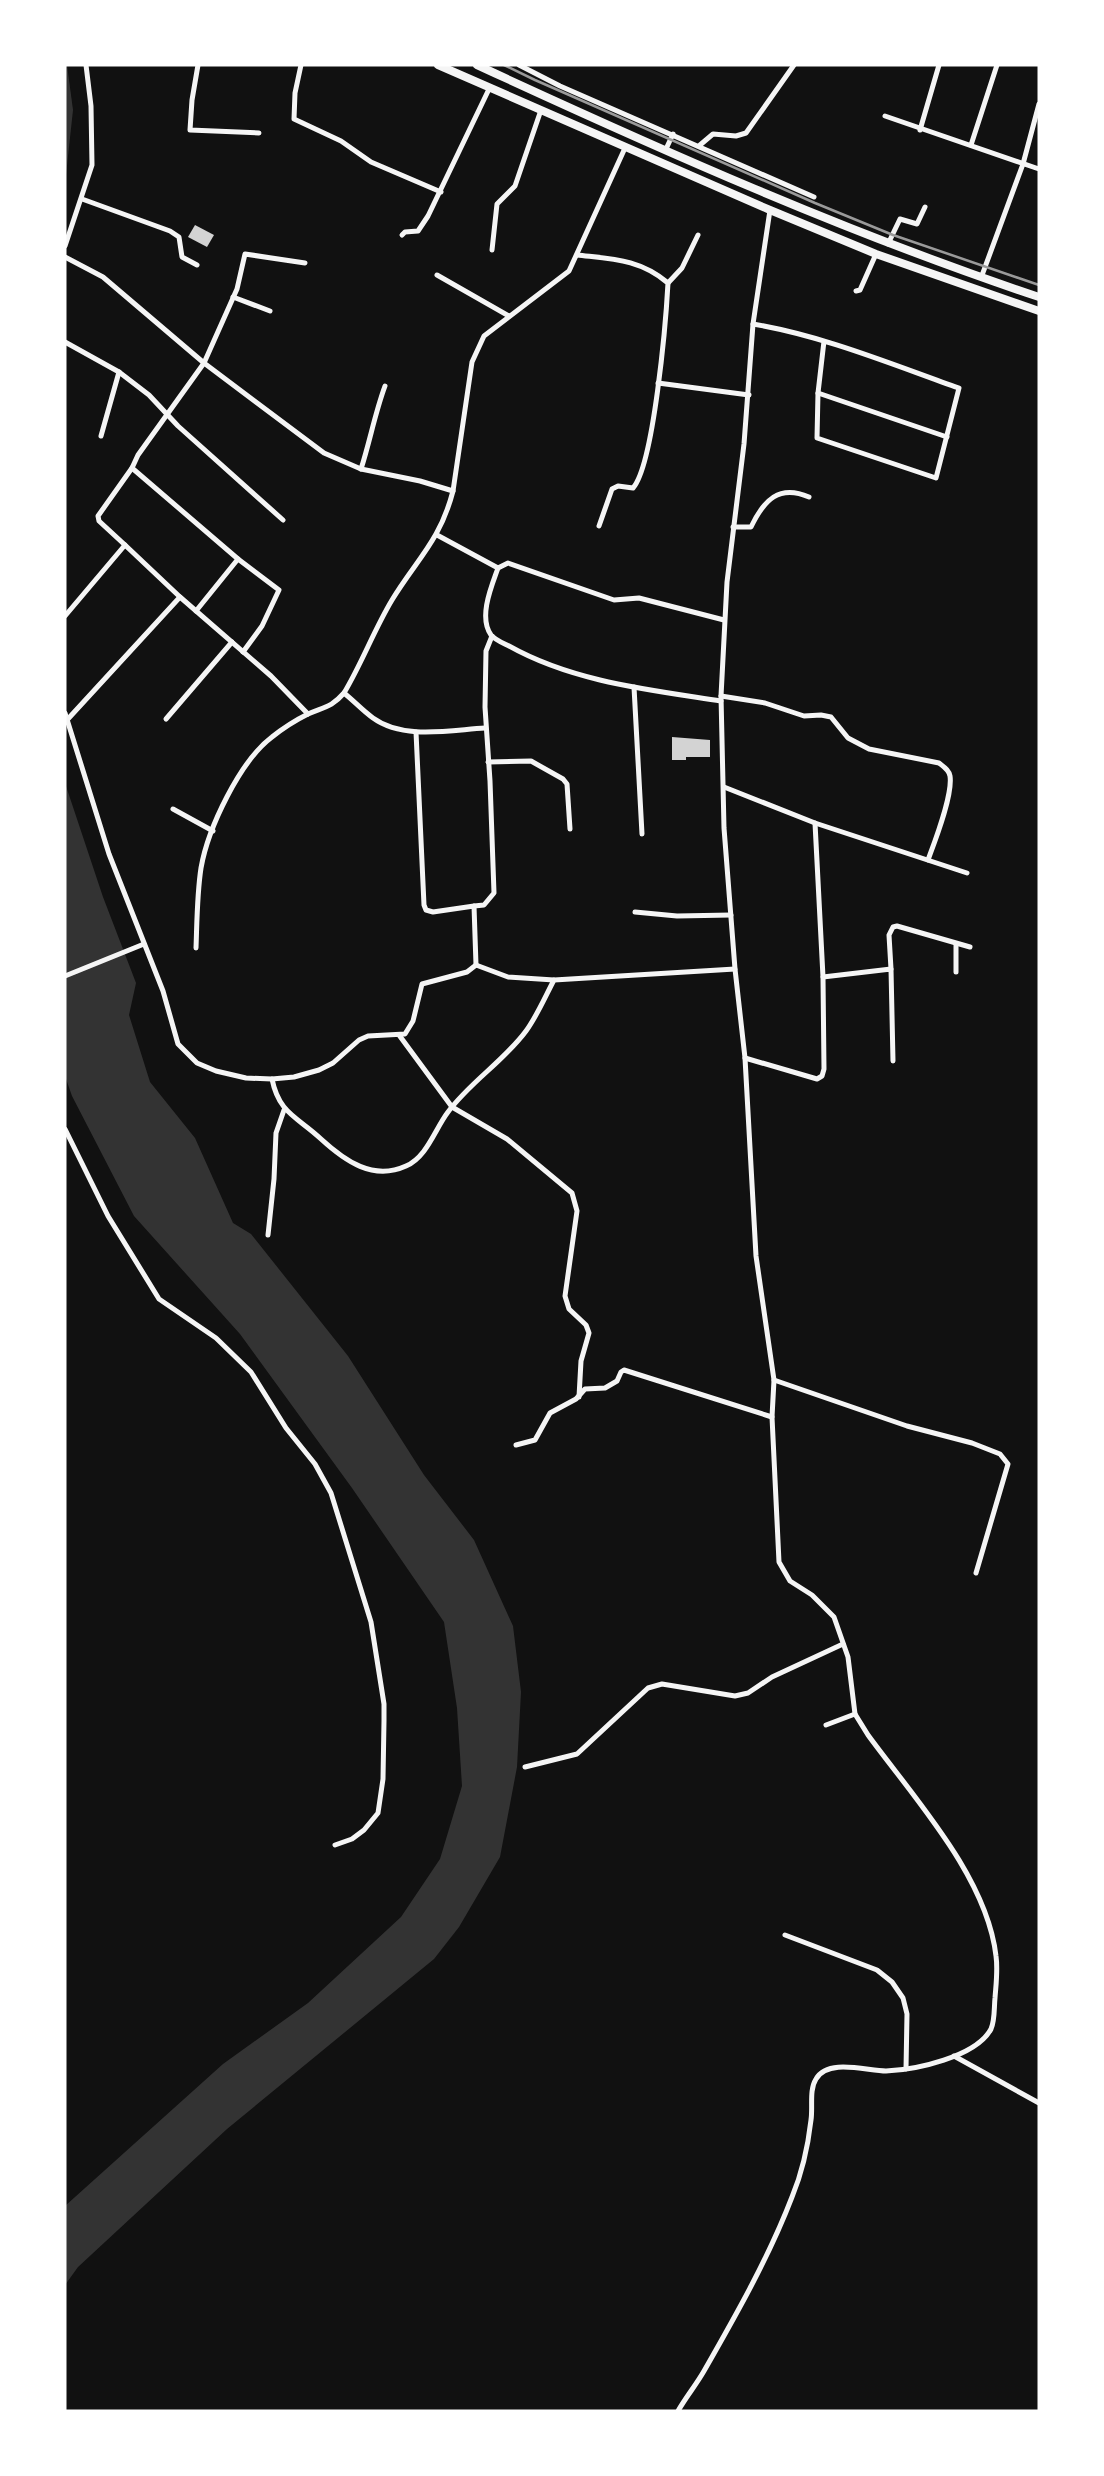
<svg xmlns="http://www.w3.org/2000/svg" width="1104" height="2476" font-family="'Fira Sans',sans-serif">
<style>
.water{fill:#333}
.building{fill:#d3d3d3}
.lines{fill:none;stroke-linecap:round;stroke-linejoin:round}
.minor{stroke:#f5f5f5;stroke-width:5}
.trunk{stroke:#f5f5f5;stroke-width:8}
.rail{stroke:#9a9a9a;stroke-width:2.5}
</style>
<rect width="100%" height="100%" fill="#111"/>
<g class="water">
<path d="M65,65H67L73,110L65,184Z"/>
<path d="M65,783L103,897L136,983L129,1015L150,1082L195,1138L233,1223L251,1234L348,1356L424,1475L474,1540L513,1626L521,1692L517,1767L500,1857L459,1927L434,1959L227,2129L78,2267L65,2285V2206L223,2064L308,2003L401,1917L440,1859L462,1786L457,1708L444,1622L352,1488L240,1334L134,1216L72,1096L65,1076Z"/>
</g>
<g class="building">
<path d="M195,225L214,235L207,247L188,237Z"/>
<path d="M672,737L710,740V757H686V760H672Z"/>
</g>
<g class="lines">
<g class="minor">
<path d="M198,65L192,100L190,130L259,133"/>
<path d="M301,65L295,93L294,119L341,141L371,162L441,192"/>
<path d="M519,65L560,86L814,197"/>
<path d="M885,116L1039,169"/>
<path d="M920,130L939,65"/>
<path d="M700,145L713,134L736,136L746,133L794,65"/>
<path d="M971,145L997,65"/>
<path d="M666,149L673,134"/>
<path d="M82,199L170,231L179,237L182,257L197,265"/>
<path d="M402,235L405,232L418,231L428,216L490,87"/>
<path d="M888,244L900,219L917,224L925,207"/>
<path d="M65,246L92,165L91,106L86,65"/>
<path d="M492,250L497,204L515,186L541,110"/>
<path d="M577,255C612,259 640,259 668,283C666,320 654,464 633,488L618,486L612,489L599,526"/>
<path d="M65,257L103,277L204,363L324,453L361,469L420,481L453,491"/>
<path d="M437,275L509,316"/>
<path d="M981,278L1023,164L1039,104"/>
<path d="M668,283L682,268L698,235"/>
<path d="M856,291L860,290L876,254"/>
<path d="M233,297L270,311"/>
<path d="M753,324C824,336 891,364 959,388L936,478L817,438L818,393L824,341"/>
<path d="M65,342L119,372L149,395L178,426L283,520"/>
<path d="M658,383L749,395"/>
<path d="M818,393L947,437"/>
<path d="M101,436L119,372"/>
<path d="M361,469C370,441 375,413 385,386"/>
<path d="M733,527H751C764,500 779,484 809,497"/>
<path d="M437,535L498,568"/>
<path d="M125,545L99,521L98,516L132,468"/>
<path d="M238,559L279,590L262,626L243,652"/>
<path d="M196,611L238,559L132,468L138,455L204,363L237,289L245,254L305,263"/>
<path d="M65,616L125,545L180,597L271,676L308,714"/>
<path d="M634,687L642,834"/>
<path d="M344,693C354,701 363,711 373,718C403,740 450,730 485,728"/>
<path d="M721,696L765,703L804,716L821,715L831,717L848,738L869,749L939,763C944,767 949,770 950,776C953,795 935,841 928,860"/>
<path d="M721,701C650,690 573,682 509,646C503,643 495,640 491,635C478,617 492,585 498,568L508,563L614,600L639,598L724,620"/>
<path d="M65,713L109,854L163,991L178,1044L197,1063L216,1071L246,1078L272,1079L294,1077L319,1070L333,1063L359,1040L368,1036L405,1034L413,1021L422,984L467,972L476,965"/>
<path d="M166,719L232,642"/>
<path d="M67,720L180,597"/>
<path d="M416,732L424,905L426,910L433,912L474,906L476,965"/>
<path d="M488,762L531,761L563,779L567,784L570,829"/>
<path d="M724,787L815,823L967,873"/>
<path d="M173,809L213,831"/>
<path d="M474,906L484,905L494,893L490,781L485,707L486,651L492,636"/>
<path d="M635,912L677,916L731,915"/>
<path d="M196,948C197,921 197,894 201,868C208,828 240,761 272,737C282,729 296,720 308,714C324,707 332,707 344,693C362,663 374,630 392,600C417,559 440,541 453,491L472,362L484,336L569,271L625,148"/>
<path d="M476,965L508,977L554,980"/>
<path d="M891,969L889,935L893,927L897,926L970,947"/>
<path d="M956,972V945"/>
<path d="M65,976L144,944"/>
<path d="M823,977L891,969L893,1061"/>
<path d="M399,1035L452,1107L507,1139L572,1193L577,1211L565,1296L569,1309L586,1325L589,1333L581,1361L579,1397"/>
<path d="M745,1058L817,1079L822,1076L824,1069L823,977L815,823"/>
<path d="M272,1079C279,1114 298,1117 321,1139C345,1161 373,1181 406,1166C427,1157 435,1129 448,1112C470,1082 504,1061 526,1031C537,1016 545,997 554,980L735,969"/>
<path d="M65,1129L108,1216L159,1299L216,1338L251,1372L286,1428L315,1464L331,1493L371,1622L384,1704V1721L383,1779L378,1813L364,1830L352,1839L335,1845"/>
<path d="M268,1235L274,1179L276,1133L284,1110"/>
<path d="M774,1380L907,1426L972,1443L1000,1454L1008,1464L976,1573"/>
<path d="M516,1445L535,1440L550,1413L576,1399L585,1389L605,1388L617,1381L621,1372L624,1370L772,1417"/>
<path d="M826,1725L855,1714"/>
<path d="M525,1767L577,1754L648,1688L662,1684L735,1696L748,1693L772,1677L843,1644"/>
<path d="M785,1935L877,1970L892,1982L903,1998L907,2014L906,2069"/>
<path d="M954,2056L1039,2103"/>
<path d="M678,2411C686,2397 696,2385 704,2371C736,2315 769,2257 792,2197C802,2173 808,2146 811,2120C813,2107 809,2090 816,2079C828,2058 867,2071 886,2071C915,2070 976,2057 991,2029C995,2020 994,2007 995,1998C996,1984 998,1970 996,1956C987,1877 914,1798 868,1735L855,1714L848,1657L834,1617L812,1595L790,1581L779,1562L772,1417L774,1380L756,1256L745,1058L735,969L724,828L721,696L727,582L744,444L753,324L770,210"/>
</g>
<g class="trunk">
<path d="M438,65L770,210L876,254L1039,311"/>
<path d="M477,65C661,150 847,233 1039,297"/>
</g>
<path class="rail" d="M504,65L535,80L815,203L893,235L1039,285"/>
</g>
<rect width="1104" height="2476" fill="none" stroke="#ffffff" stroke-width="133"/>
</svg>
